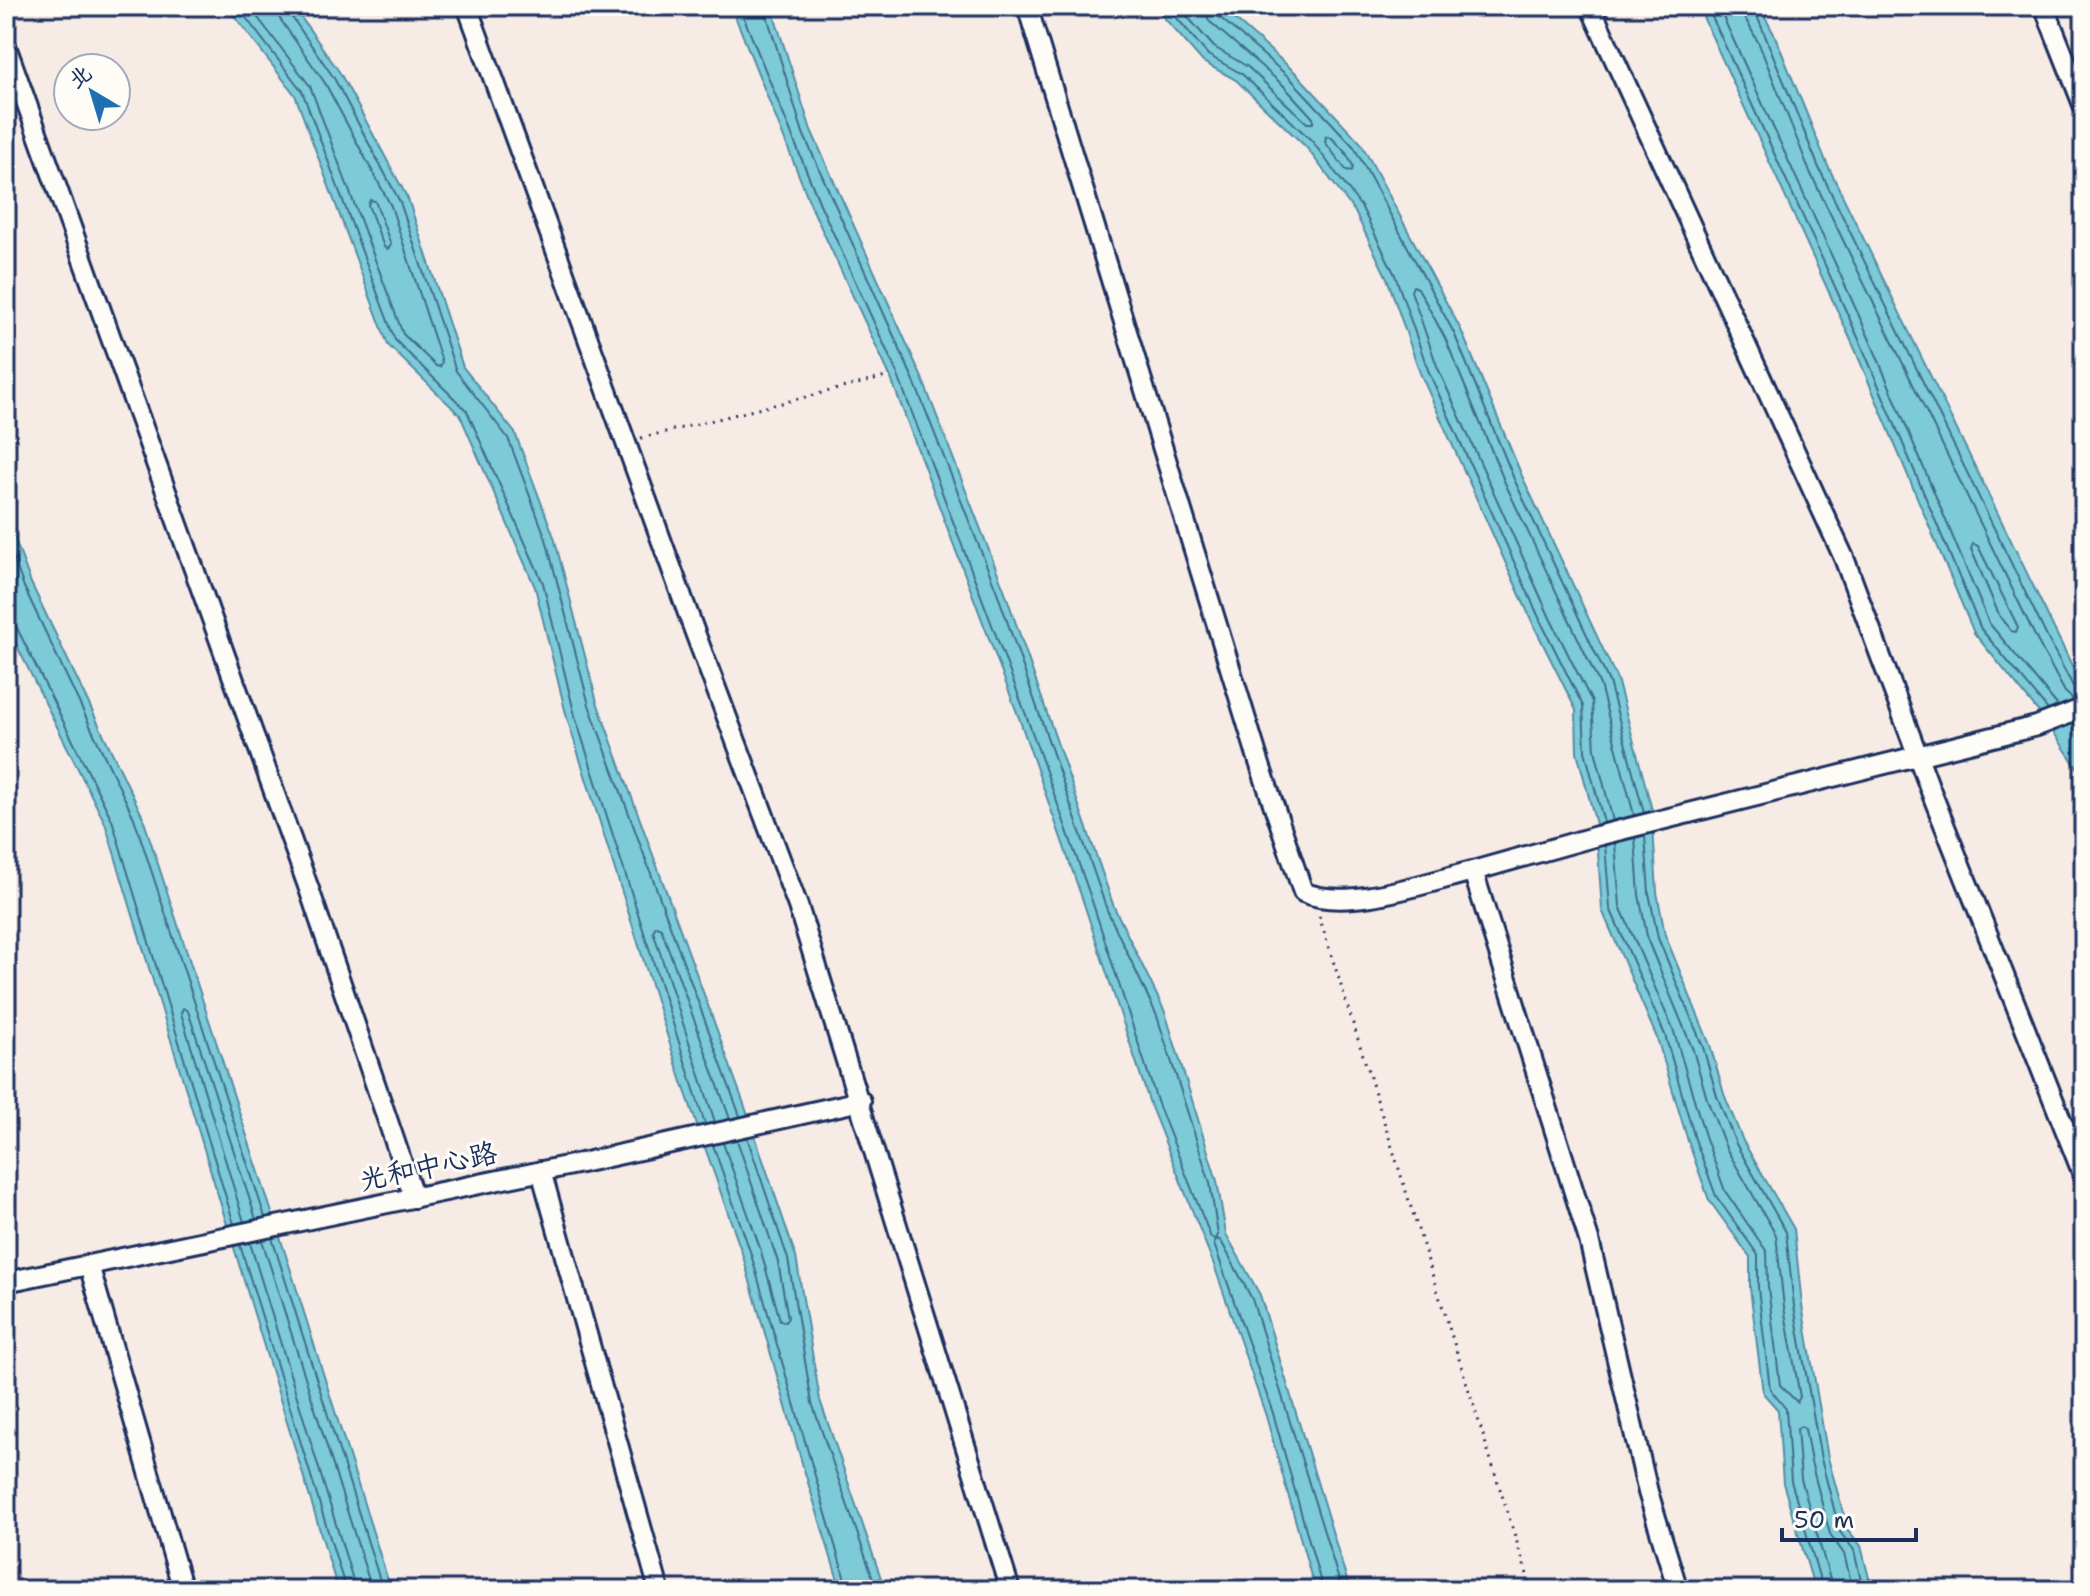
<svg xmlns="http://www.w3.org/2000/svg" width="2090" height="1596" font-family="'Shantell Sans','LXGW WenKai TC',sans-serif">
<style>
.water{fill:#7bcbd7;stroke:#558da7;stroke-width:2}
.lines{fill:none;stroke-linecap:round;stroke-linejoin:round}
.shore{stroke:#416d8e;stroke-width:2}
.minor-casing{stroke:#1b2f5e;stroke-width:24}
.path{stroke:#1b2f5e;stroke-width:3;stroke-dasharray:2 6;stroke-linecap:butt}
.minor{stroke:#fdfcf7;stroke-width:18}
.labels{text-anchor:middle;stroke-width:6;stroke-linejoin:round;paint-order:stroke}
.street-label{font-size:28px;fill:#1b2f5e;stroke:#fdfcf7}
</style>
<rect width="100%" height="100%" fill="#f7ebe5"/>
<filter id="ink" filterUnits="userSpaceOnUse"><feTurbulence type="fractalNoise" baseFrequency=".0125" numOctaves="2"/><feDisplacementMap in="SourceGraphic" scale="16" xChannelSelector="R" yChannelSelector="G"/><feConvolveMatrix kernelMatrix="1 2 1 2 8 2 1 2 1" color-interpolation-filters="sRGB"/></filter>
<g filter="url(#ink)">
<g class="water">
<path d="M227,6H293L340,73L408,199L463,367L515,433L554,537L597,702L744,1104L796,1257L820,1400L885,1590H841L802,1463L742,1253L681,1079L567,718L535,587L460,415L388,345L295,95Z"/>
<path d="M731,6H771L811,130L922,378L1004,589L1114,907L1165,1012L1217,1181L1226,1234L1260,1295L1350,1590H1315L1266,1416L1214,1265L1151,1107L1083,901L1019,718L890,376L812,208Z"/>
<path d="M1159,6H1220L1296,73L1361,143L1461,330L1522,476L1617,679L1652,810L1657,892L1665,935L1710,1045L1724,1094L1743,1141L1794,1229L1802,1305L1828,1458L1848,1530L1861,1546L1872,1590H1815L1783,1483L1778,1410L1763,1393L1750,1288V1257L1709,1200L1688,1141L1657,1038L1602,910L1596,824L1577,752L1576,710L1534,626L1420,373L1387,278L1355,212L1306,147L1236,80L1203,62L1160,13Z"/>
<path d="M1698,6H1759L1775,36L1827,164L2084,690V778L2046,721L1974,633L1854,347Z"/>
<path d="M6,515L31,583L142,815L291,1271L391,1590H338L105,823L6,624Z"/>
</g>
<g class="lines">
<g class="shore">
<path d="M237,6L302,91L395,340L467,411L543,583L575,716L705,1124"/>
<path d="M249,6L310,86L403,334L436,366L440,367L442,362L391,206L325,83L280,19L277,6"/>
<path d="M287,6L289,13L334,78L400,202L456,371L508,438L546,539L589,705L740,1116"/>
<path d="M739,6L820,204L897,373L1026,715L1091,898L1158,1104L1208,1230L1211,1238L1216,1239L1218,1235L1210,1183L1157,1016L1107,910L997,592L914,381L803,133L764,6"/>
<path d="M1167,6L1208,55L1242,74L1312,141L1362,208L1395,275L1428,370L1541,622L1583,706L1585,751L1604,823"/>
<path d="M1178,6L1214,47L1248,67L1307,123H1313V118L1283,85L1209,21L1204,6"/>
<path d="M1214,6L1217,15L1290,78L1354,147L1454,333L1514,479L1609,682L1644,813"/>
<path d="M1707,6L1861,344L1981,629L2048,710"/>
<path d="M1718,6L1870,340L1989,623L2058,706"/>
<path d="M1743,6L1744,16L1759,44L1810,172L2038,642L2065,692L2074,700"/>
<path d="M1753,6L1819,168L2047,637L2074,688L2084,692"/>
<path d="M1326,136L1331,137L1346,153L1353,166L1352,171L1346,170L1325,142Z"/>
<path d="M370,200L375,201L391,245L388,249L384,247L368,205Z"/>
<path d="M6,538L24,587L134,818L265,1217"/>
<path d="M1973,544L1978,546L2018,627L2016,632L2011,631L2000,617L1971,549Z"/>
<path d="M6,623L17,628L112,820L234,1224"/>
<path d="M1613,821L1595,750L1592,702L1550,618L1437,366L1411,291L1413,286L1418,288L1445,338L1505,483L1600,685L1634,815"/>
<path d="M1645,835L1649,893L1658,938L1703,1047L1717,1096L1736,1144L1786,1232L1794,1306L1821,1459L1840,1532L1854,1550L1863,1590"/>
<path d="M1615,843L1620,906L1674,1032L1705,1136L1725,1191L1767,1252L1768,1287L1780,1385L1797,1402L1800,1397L1784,1307L1776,1235L1726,1148L1707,1099L1693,1050L1648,941L1639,895L1635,838"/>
<path d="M1605,845L1610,908L1665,1035L1695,1139L1716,1196L1758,1255V1288L1770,1389L1786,1409L1791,1481L1823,1590"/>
<path d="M715,1122L653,931L656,926L661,928L730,1119"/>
<path d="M747,1137L788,1259L812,1403L877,1590"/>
<path d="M723,1143L760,1248L780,1320L785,1322L788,1318L778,1262L737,1140"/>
<path d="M713,1145L750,1251L848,1590"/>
<path d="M244,1222L181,1013L183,1008L188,1011L256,1219"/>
<path d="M272,1238L383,1590"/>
<path d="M262,1240L372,1590"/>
<path d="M250,1243L356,1590"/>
<path d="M240,1245L346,1590"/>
<path d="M1323,1590L1273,1413L1214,1244L1217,1239L1221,1241L1252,1299L1342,1590"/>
<path d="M1833,1590L1801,1479L1797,1429L1801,1426L1805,1429L1811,1462L1830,1534L1844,1554L1853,1590"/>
</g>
<defs>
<g id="minor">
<path d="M467,6L694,630L798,906L1010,1590"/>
<path d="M1027,6L1259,762L1303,892C1347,912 1427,882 1473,871L1589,1240L1648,1492L1678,1590"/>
<path d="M1590,6L1844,558L1932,794L2084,1177"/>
<path d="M2044,6L2084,107"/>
<path d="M6,46L309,889L414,1198"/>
<path d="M1473,871L1597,836L2037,726L2084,708"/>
<path d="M541,1171L659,1590"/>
<path d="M89,1265L183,1590"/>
<path d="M6,1282L581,1163L861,1101"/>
</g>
</defs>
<use href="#minor" class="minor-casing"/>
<g class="path">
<path d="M641,438L890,376"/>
<path d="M1319,916L1532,1590"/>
</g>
<use href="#minor" class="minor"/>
</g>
</g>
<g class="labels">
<g class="street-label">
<text transform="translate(428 1166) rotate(-12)" y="10">光和中心路</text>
</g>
</g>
<rect width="2090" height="1596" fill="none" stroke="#fdfcf7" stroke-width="32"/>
<rect x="16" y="16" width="2058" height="1564" fill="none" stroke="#1b2f5e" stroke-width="3" filter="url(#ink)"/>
<g transform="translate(92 92) rotate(322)"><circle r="38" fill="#fdfcf7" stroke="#a3aaba" stroke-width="2"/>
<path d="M0-6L14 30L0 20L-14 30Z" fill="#1f6fb2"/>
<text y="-12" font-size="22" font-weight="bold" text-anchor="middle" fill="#1b2f5e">北</text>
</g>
<path d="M1782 1528v12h134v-12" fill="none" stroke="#1b2f5e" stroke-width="4"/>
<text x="1794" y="1528" font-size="24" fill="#1b2f5e" stroke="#fdfcf7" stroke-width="6" paint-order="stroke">50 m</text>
</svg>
